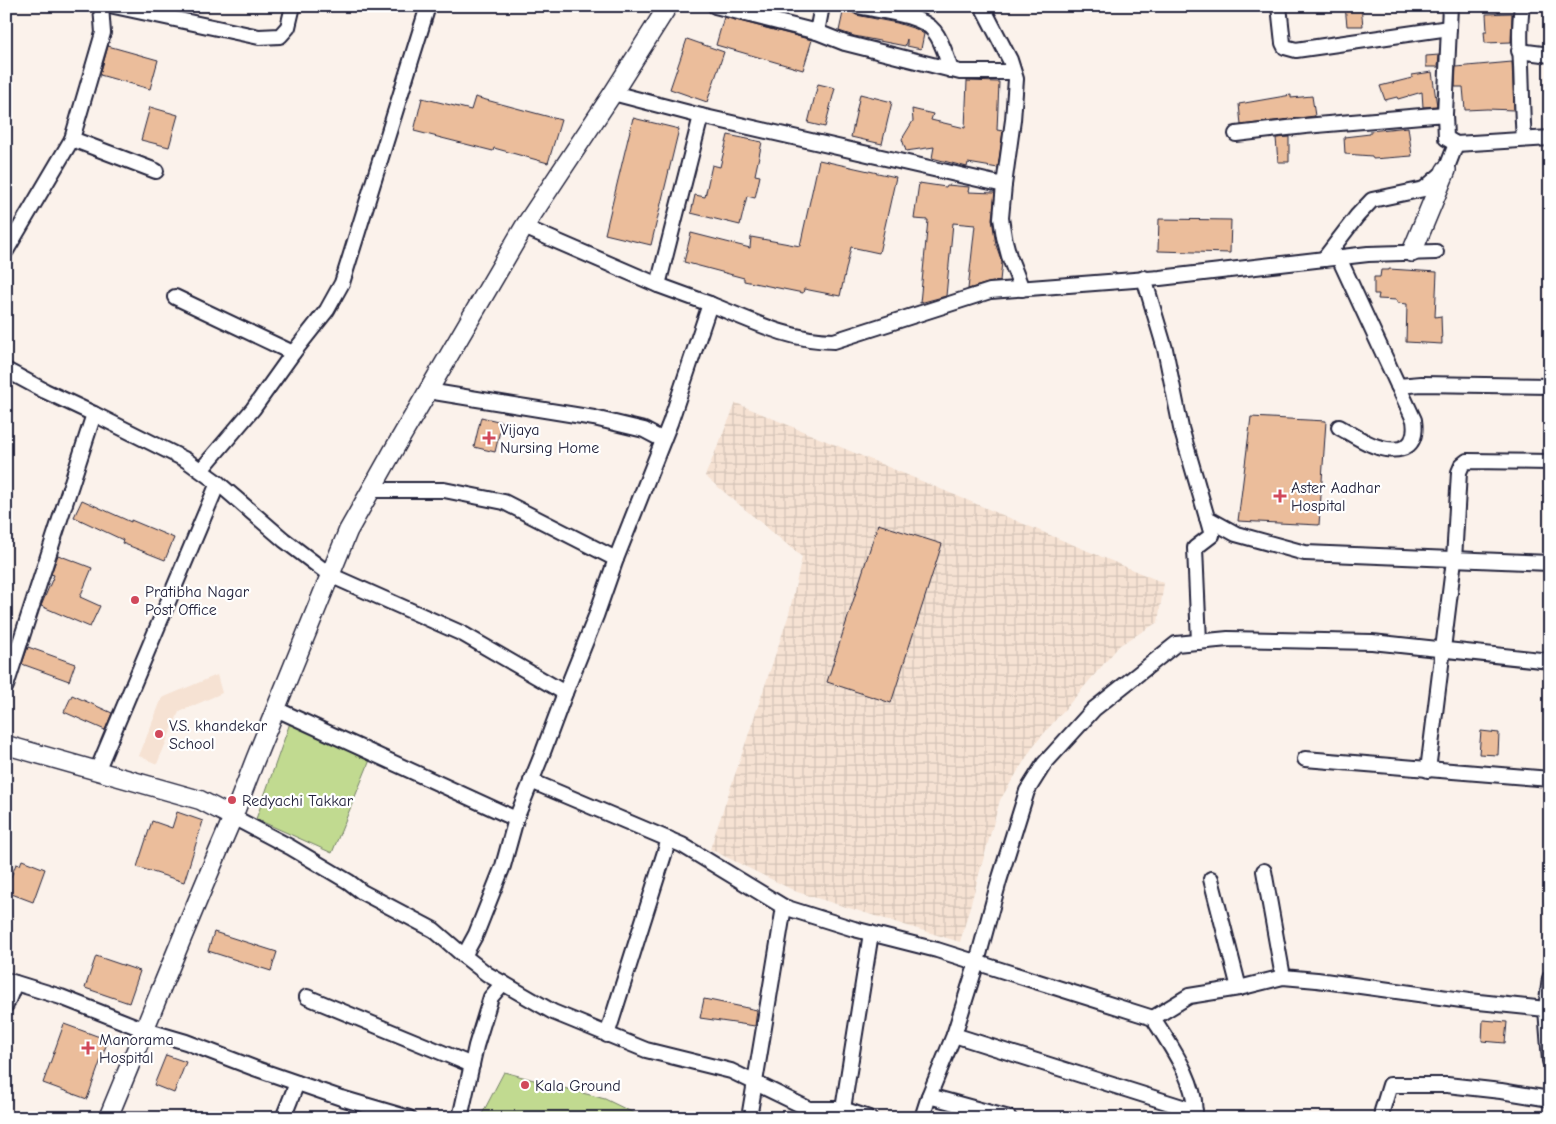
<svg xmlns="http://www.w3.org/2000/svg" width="1556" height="1124" font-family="'Comic Neue',sans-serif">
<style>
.built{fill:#f6e2d3}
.industrial{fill:url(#industrial-grid)}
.park{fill:#c1da90;stroke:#727e66}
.building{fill:#ebbd9b;stroke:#22223b}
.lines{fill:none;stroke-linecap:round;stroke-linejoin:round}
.minor-casing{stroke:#22223b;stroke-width:18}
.tertiary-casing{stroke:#22223b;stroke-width:21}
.secondary-casing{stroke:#22223b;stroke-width:22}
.minor{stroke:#fff;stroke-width:14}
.tertiary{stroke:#fff;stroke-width:18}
.secondary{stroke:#fff;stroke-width:19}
.poi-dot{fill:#d1495b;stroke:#fff;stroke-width:2}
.labels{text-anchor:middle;stroke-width:4.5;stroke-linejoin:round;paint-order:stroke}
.poi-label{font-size:16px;fill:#22223b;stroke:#fff;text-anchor:start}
</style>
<defs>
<pattern id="industrial-grid" width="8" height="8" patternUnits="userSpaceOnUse" patternTransform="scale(1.25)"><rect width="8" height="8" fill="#f6e2d3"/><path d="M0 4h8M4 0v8" fill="none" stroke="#d3c2b6"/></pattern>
</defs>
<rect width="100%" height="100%" fill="#fbf2eb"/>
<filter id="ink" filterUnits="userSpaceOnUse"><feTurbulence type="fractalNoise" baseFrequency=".02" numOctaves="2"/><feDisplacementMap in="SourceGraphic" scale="10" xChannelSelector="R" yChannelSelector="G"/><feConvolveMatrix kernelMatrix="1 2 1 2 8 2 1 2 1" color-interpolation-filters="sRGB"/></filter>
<g filter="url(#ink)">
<path class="built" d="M217,675L222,693L179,712L157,764L139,756L162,698Z"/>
<path class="industrial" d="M736,403L1164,583L1158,622L1120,645L1034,745L1000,800L960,942L797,892L710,849L789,614L802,557L705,476Z"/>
<g class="park">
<path d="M291,720L370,760L332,853L256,819Z"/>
<path d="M504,1072L605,1099L644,1118H480Z"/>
</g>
<g class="building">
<path d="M1345,6H1361L1363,26H1347Z"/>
<path d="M844,8L850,10L856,15L897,23L916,29L924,34L921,49L907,46V39L905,46L854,36L839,31Z"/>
<path d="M1512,13L1511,42L1485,43L1484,31H1487L1486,14Z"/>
<path d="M724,17L812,40L803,70L716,45Z"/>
<path d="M687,39L724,52L707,102L670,89Z"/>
<path d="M108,46L158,60L150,89L100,75Z"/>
<path d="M1439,55L1438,67H1426V56Z"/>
<path d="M1512,62L1514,110L1487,109L1465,110L1463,87H1455L1456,67Z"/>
<path d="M1432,72L1437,106L1423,107L1422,92L1398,99L1397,97L1385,100L1380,86L1412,78V75Z"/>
<path d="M967,81L999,82L997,130L1003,131L998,168L968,163L967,167L932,158L934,147L906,151L902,139L913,121L912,109L933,114L931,120L965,128Z"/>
<path d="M818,84L835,88L825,127L808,123Z"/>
<path d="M860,94L892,102L882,144L851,137Z"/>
<path d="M1291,95V98L1312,96L1315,116L1241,125L1239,104Z"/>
<path d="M475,97L561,120L548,163L494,148L493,151L414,131L422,98L471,110Z"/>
<path d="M150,107L178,115L169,147L141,140Z"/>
<path d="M633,118L679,129L651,245L605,234Z"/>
<path d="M1408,127L1412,156L1373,159L1372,156L1345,154L1344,137L1370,134V131Z"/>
<path d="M728,135L762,142L755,175L760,176L755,198L747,196L740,225L691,213L695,195L705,197L712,165L720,167Z"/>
<path d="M1289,137V162H1278L1276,138Z"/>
<path d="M819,160L896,177L879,253L851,247L840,296L804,289L803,293L744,281V278L684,262L691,233L750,248L751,237L800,246Z"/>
<path d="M919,183L946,187L947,185L969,187L968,192L995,193L992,219L996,245L1002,262L1000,281L988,283L968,289L975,225L953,223L946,296L920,303L928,220L914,219Z"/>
<path d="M1159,219L1231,220L1230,253L1158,251Z"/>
<path d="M1389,269L1437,272L1435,317L1441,316L1442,344L1406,342L1407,304L1397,303V300L1378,299L1379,294H1374V277H1380L1381,270H1389Z"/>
<path d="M481,417L502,422L495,452L474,447Z"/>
<path d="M1251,417L1326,421L1319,525L1238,521Z"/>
<path d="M82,500L131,522V520L174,538L165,560L122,543L123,540L74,517Z"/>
<path d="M878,524L942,544L891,703L827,682Z"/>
<path d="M58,555L92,568L80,597L100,606L90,627L41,606L54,575L51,574Z"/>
<path d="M28,647L75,664L69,681L22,664Z"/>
<path d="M72,695L112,713L105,730L64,712Z"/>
<path d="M1481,731L1499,733L1498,755L1479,754Z"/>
<path d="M177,812L203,821L184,882L137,867L152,821L172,828Z"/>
<path d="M22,860L45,869L33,902L9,893L11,889L7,887L16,864L20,865Z"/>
<path d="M214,932L277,952L271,971L208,951Z"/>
<path d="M96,956L140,971L129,1003L85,988Z"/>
<path d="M704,999L757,1010L755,1026L700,1018Z"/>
<path d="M1483,1020L1507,1022L1505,1043L1482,1041Z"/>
<path d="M64,1024L108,1040L87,1099L43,1083Z"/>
<path d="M166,1055L186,1062L174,1093L154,1085Z"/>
</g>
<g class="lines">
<defs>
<g id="minor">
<path d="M101,6L103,33L72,139L156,171"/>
<path d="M114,6L259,37L280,36L288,27L293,6"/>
<path d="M715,6L817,32L822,6"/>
<path d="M858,6C879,11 921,14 934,31C943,42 946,57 951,70"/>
<path d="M982,6L1010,60L1016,79L1013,120L1004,185L1001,218L1004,237L1009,256L1022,289"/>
<path d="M1279,6L1283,43L1285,47L1296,50L1449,28"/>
<path d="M1522,6C1519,26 1520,45 1521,65C1522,90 1522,114 1524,139"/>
<path d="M817,32L845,43L960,72H1013"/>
<path d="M1519,51L1550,55"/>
<path d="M613,93L701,116L1004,185"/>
<path d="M1445,114L1450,6"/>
<path d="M1236,134L1305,126L1445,114L1446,138L1456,144L1550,138"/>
<path d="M6,251L72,139"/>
<path d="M1339,258L1414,420C1418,447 1402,454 1378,447C1366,444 1350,433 1339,427"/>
<path d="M1324,259L1357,216L1372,200L1424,189L1446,170L1456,144"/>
<path d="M1144,278L1165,349L1181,428L1212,535L1195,548L1199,642"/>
<path d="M658,285L701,116"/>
<path d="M175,297L293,353L253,409L201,470"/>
<path d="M710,304C750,320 790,341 834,341L990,291L1160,278L1368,254L1436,252"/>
<path d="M293,353L327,310L342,283L428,6"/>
<path d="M6,370L45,391L94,414L186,460L218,483L284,540L330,575L463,634L565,693"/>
<path d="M1398,386L1421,384L1550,386"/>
<path d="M428,391L594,418L644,430L663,440"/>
<path d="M371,490H444L504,502L616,559"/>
<path d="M1207,518L1236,534L1305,553L1550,563"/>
<path d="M6,686L94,414"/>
<path d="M276,709L516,819"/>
<path d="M1305,759L1550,779"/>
<path d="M1428,770L1454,560L1459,472L1462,465L1467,461L1550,462"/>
<path d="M97,771L218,483"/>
<path d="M531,781L682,845L784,907"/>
<path d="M233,817L290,847L349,882L362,892L434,930L464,956L487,974L553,1012L646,1050L731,1071L809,1109L816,1118"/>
<path d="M1264,871L1283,977"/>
<path d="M1211,879L1239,988"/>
<path d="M464,956L476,934L503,866L516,819L543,752L565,693L596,616L616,559L670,423L710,304L658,285L524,227"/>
<path d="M1550,978L1546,1009L1550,1061"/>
<path d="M6,980L61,997L145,1030L186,1042L254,1068L341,1098L409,1118"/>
<path d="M307,997L472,1065"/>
<path d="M6,1005L15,983"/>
<path d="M607,1035L669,839"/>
<path d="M954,1035L1195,1111"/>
<path d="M929,1096L1009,1118"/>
<path d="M809,1109H843L869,1118"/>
<path d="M843,1109L871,933"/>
<path d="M283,1118L297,1083"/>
<path d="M460,1118L476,1046L491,997L503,983"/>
<path d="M749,1118L784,907L854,929L937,950L1153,1018"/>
<path d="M922,1118L929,1096L954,1035L977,962L999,881L1027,791L1044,764L1094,709L1176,644L1228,639L1372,642L1550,661"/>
<path d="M1193,1118C1202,1089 1168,1042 1153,1018L1189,996L1239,988L1283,977L1317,980L1469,1001L1546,1009"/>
<path d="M1382,1118V1111L1390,1085H1447L1501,1091L1550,1099"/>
</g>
<g id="tertiary">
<path d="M6,745L200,800L233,817L255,760L348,531L393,451L524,227L613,93L668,6"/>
<path d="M108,1118C150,1017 190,916 233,817"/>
</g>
<path id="secondary" d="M1412,252L1446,170"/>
</defs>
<use href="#minor" class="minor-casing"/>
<use href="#tertiary" class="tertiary-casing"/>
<use href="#secondary" class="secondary-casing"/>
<use href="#minor" class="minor"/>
<use href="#tertiary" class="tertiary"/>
<use href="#secondary" class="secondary"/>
</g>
</g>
<g class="poi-dot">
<path d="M486.5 430.5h5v5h5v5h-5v5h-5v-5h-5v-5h5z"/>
<path d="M1277.5 488.5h5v5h5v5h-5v5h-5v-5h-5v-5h5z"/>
<circle cx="135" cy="600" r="5"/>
<circle cx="159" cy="734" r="5"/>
<circle cx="232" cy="800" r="5"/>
<path d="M85.5 1040.5h5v5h5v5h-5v5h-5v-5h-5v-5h5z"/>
<circle cx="525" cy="1085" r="5"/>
</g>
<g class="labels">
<g class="poi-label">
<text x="500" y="435">Vijaya<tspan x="500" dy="18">Nursing Home</tspan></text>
<text x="1291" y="493">Aster Aadhar<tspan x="1291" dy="18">Hospital</tspan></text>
<text x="145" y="597">Pratibha Nagar<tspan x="145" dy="18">Post Office</tspan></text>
<text x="169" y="731">V.S. khandekar<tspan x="169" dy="18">School</tspan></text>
<text x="242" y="806">Redyachi Takkar</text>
<text x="99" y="1045">Manorama<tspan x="99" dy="18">Hospital</tspan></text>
<text x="535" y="1091">Kala Ground</text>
</g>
</g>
<rect width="1556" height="1124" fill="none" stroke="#fff" stroke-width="25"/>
<rect x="12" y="12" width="1531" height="1099" fill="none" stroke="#22223b" stroke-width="2" filter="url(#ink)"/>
</svg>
